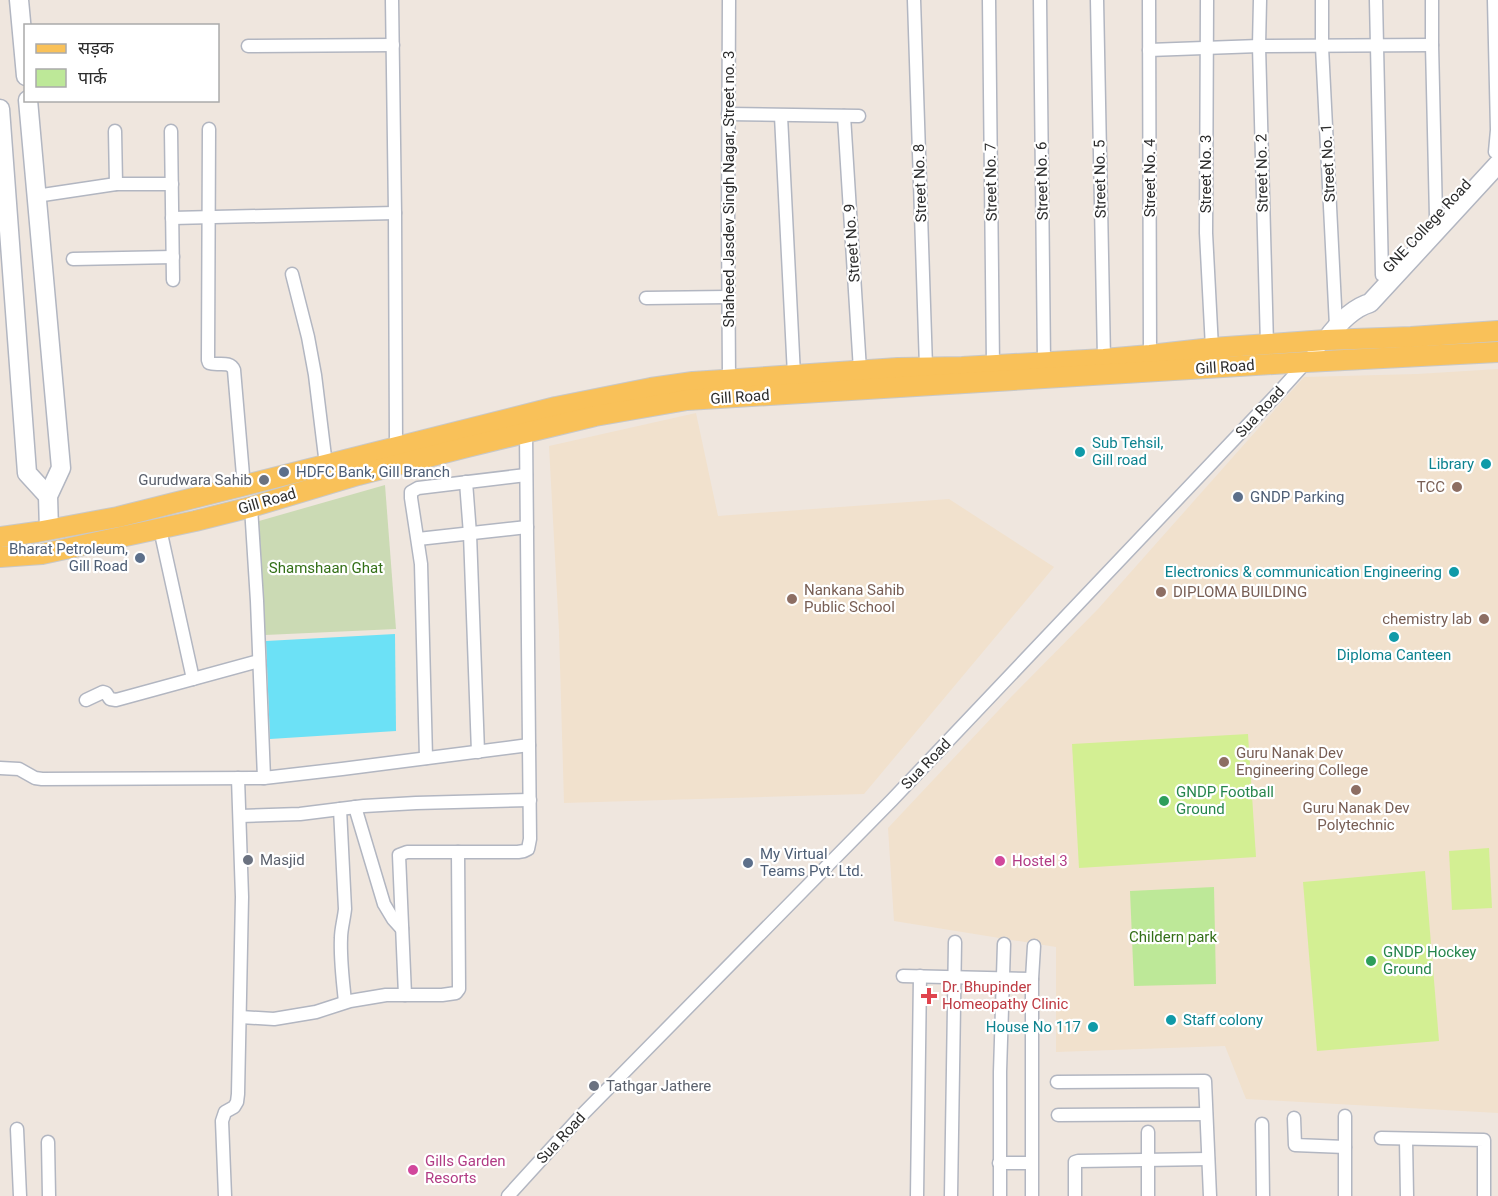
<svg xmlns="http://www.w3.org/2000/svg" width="1498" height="1196" font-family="Roboto,'Noto Sans Devanagari',sans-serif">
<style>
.education{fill:#f1e1cd}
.green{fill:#bde898}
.cemetery{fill:#cbdab4}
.pitch{fill:#d3ef93}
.water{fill:#6ce1f6}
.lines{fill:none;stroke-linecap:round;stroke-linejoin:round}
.street-casing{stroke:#b2b6c1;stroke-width:15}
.secondary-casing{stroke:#b2b6c1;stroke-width:21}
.primary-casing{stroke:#c8c8c8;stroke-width:22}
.street{stroke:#fff;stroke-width:12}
.secondary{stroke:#fff;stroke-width:18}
.primary{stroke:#f9c159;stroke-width:20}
.culture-dot{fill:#0f9aa8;stroke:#fff;stroke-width:2}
.service-dot{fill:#5c6f8a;stroke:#fff;stroke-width:2}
.worship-dot{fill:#6b7280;stroke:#fff;stroke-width:2}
.education-dot{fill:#8d6e63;stroke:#fff;stroke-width:2}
.leisure-dot{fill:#2e9e5b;stroke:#fff;stroke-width:2}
.hotel-dot{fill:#d1479c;stroke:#fff;stroke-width:2}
.health-dot{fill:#e0444e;stroke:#fff;stroke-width:2}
.labels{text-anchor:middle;stroke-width:4.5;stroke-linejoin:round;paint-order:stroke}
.street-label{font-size:15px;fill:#2c2c2c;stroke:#fff}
.culture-label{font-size:15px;fill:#0d838f;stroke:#fff;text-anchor:end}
.service-label{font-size:15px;fill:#4e5e75;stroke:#fff;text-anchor:start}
.worship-label{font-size:15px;fill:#5b616d;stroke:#fff;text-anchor:start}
.education-label{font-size:15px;fill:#785e54;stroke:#fff;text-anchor:start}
.park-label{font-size:15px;fill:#336f17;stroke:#fff}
.leisure-label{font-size:15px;fill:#27864d;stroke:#fff;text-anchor:start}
.hotel-label{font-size:15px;fill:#b23c85;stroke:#fff;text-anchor:start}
.health-label{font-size:15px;fill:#be3a42;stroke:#fff;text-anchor:start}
</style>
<rect width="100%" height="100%" fill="#efe6de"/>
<g class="education">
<path d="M1498,369V1113L1246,1099L1225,1046L1056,1052V947L894,921L888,828L1012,696L1098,609L1304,377L1417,374Z"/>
<path d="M696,413L718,516L949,499L1054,567L864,794L564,803L559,631L549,446Z"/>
</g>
<path class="green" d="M1214,887L1216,984L1134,986L1130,891Z"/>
<path class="cemetery" d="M385,485L396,629L265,635L259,521Z"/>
<g class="pitch">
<path d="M1248,734L1256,857L1079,868L1072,744Z"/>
<path d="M1489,848L1492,908L1452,910L1449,851Z"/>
<path d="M1425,871L1439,1041L1317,1051L1303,882Z"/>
</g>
<path class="water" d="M395,634L396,731L270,739L266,641Z"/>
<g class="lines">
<defs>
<g id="street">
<path d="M392,0L395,213L396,446"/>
<path d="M729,0L728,225L729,379"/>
<path d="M914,0L926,367"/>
<path d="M989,0L993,365"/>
<path d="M1040,0L1044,362"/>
<path d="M1097,0L1104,359"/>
<path d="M1149,0L1150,355"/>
<path d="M1207,0L1206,233L1212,348"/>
<path d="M1260,0L1259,46L1267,345"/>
<path d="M1322,0V47L1336,326"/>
<path d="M1376,0L1382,275"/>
<path d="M1432,0V45L1436,217"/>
<path d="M1494,0L1497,130L1495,152"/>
<path d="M248,46L393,45"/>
<path d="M1149,50L1259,46L1432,45"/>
<path d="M728,114L859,116"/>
<path d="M781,116L794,375"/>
<path d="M844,116L860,370"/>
<path d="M209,129L208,360L209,363C217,366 230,360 234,370L244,487"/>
<path d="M115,131L116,184"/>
<path d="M171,131L173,280"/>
<path d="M36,196L116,184H172"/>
<path d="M172,218L395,213"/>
<path d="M73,259L173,257"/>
<path d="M292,274L308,337L315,375L326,465"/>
<path d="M646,298L728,297"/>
<path d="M466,482L470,534L478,752"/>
<path d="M160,529L193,679"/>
<path d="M418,539L527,527"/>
<path d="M86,700L103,692L106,693L110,699L116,700L259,661"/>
<path d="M426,758L421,564L411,498V492L418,488L526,475"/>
<path d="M0,768L19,769L35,778L42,779L264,778L257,601L251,507"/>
<path d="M264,778L342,769L529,745L526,433"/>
<path d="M355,807L384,904L393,919L402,929"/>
<path d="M340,809L345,909C344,919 341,929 341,938C340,960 343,981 345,1002"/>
<path d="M240,816L300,814L364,806L416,803L530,800"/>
<path d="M903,976L1032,979"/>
<path d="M405,995L399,855L407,852H518L524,851L528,849L530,839L529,745"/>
<path d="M240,1017L274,1019L316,1012L350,1001L386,995H442L456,993L459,989L458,852"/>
<path d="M1057,1082L1205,1081L1210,1196"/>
<path d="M1058,1115L1206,1114"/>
<path d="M1345,1116V1196"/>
<path d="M1294,1118L1295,1145L1345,1147"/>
<path d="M1262,1124L1263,1196"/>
<path d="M17,1129L20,1196"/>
<path d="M1381,1138L1484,1140V1196"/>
<path d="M1406,1139L1407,1196"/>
<path d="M48,1142L49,1196"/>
<path d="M999,1163H1031"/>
<path d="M225,1196L222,1121L225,1112L234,1107L237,1102L238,1094L242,897L238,778"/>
<path d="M508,1196L579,1118L892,800L1279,392L1326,340"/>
<path d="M917,1196L920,976"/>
<path d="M951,1196L955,942"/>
<path d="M1000,1196V1072L1004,944"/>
<path d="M1032,1196V979L1034,946"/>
<path d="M1075,1196V1162L1078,1161L1208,1159"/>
<path d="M1148,1196V1132"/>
</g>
<g id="secondary">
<path d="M19,0L26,76"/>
<path d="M28,100L61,468L48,496L49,530"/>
<path d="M0,109L27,473L48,496"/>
<path d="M1326,340C1337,325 1352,308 1370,303L1498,164"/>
</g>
<g id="primary">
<path d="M0,537L37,532L118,517L556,407L651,388L693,382L898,368L962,367L1104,359L1150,355L1212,348L1326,340L1411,337L1498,331"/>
<path d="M0,557L42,554L195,521L251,507L358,475L467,447L595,416L687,400L1306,362L1498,352"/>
</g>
</defs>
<use href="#street" class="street-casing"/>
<use href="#secondary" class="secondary-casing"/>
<use href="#primary" class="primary-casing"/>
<use href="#street" class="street"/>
<use href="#secondary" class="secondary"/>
<use href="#primary" class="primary"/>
</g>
<g class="culture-dot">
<circle cx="1080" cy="452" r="6"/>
<circle cx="1486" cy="464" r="6"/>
<circle cx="1454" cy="572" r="6"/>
<circle cx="1394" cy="637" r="6"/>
<circle cx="1171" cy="1020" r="6"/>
<circle cx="1093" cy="1027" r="6"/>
</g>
<g class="service-dot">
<circle cx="284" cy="472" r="6"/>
<circle cx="1238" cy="497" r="6"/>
<circle cx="140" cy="558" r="6"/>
<circle cx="748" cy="863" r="6"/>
</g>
<g class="worship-dot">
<circle cx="264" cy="480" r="6"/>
<circle cx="248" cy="860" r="6"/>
<circle cx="594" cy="1086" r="6"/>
</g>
<g class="education-dot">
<circle cx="1457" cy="487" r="6"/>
<circle cx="1161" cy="592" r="6"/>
<circle cx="792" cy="599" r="6"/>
<circle cx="1484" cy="619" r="6"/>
<circle cx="1224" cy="762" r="6"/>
<circle cx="1356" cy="790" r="6"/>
</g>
<g class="leisure-dot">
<circle cx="1164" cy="801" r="6"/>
<circle cx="1371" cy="961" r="6"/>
</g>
<g class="hotel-dot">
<circle cx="1000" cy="861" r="6"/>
<circle cx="413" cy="1170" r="6"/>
</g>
<path class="health-dot" d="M926 987h6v6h6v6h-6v6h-6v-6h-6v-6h6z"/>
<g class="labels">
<g class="street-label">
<text transform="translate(1328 163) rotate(-93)" y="5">Street No. 1</text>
<text transform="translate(1262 173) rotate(-91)" y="5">Street No. 2</text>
<text transform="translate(1206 174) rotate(-90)" y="5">Street No. 3</text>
<text transform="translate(1150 178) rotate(-90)" y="5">Street No. 4</text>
<text transform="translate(1100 179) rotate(-91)" y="5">Street No. 5</text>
<text transform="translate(1042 181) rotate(-91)" y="5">Street No. 6</text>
<text transform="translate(991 182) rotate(-91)" y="5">Street No. 7</text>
<text transform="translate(920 183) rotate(-92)" y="5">Street No. 8</text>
<text transform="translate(729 189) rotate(-90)" y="5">Shaheed Jasdev Singh Nagar, Street no. 3</text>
<text transform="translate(1427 226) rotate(-47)" y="5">GNE College Road</text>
<text transform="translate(852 243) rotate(-94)" y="5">Street No. 9</text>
<text transform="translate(1225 367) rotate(-4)" y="5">Gill Road</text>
<text transform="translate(740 397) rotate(-4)" y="5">Gill Road</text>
<text transform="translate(1260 412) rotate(-47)" y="5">Sua Road</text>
<text transform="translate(267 501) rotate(-16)" y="5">Gill Road</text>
<text transform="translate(926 764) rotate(-46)" y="5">Sua Road</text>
<text transform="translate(561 1138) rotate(-47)" y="5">Sua Road</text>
</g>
<g class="culture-label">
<text x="1092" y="448" text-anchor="start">Sub Tehsil,<tspan x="1092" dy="17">Gill road</tspan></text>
<text x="1474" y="469">Library</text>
<text x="1442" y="577">Electronics &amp; communication Engineering</text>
<text x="1394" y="660" text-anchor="middle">Diploma Canteen</text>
<text x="1183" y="1025" text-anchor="start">Staff colony</text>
<text x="1081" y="1032">House No 117</text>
</g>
<g class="service-label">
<text x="296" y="477">HDFC Bank, Gill Branch</text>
<text x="1250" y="502">GNDP Parking</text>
<text x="128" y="554" text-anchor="end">Bharat Petroleum,<tspan x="128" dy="17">Gill Road</tspan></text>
<text x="760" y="859">My Virtual<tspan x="760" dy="17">Teams Pvt. Ltd.</tspan></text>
</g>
<g class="worship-label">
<text x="252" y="485" text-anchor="end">Gurudwara Sahib</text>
<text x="260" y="865">Masjid</text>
<text x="606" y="1091">Tathgar Jathere</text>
</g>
<g class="education-label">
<text x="1445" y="492" text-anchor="end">TCC</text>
<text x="804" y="595">Nankana Sahib<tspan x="804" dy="17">Public School</tspan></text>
<text x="1173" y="597">DIPLOMA BUILDING</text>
<text x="1472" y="624" text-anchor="end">chemistry lab</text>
<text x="1236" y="758">Guru Nanak Dev<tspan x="1236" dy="17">Engineering College</tspan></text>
<text x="1356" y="813" text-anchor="middle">Guru Nanak Dev<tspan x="1356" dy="17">Polytechnic</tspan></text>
</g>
<g class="park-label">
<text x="326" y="573">Shamshaan Ghat</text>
<text x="1173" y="942">Childern park</text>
</g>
<g class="leisure-label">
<text x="1176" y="797">GNDP Football<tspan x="1176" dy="17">Ground</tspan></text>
<text x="1383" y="957">GNDP Hockey<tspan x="1383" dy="17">Ground</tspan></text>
</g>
<g class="hotel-label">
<text x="1012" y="866">Hostel 3</text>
<text x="425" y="1166">Gills Garden<tspan x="425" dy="17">Resorts</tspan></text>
</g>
<g class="health-label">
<text x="942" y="992">Dr. Bhupinder<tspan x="942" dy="17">Homeopathy Clinic</tspan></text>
</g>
</g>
<rect x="24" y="24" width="195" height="78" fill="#ffffff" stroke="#ababab" stroke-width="1.5"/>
<rect x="36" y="44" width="30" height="9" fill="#f9c159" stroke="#ababab" stroke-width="1.5"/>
<text x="78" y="54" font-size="18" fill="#2c2c2c">सड़क</text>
<rect x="36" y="69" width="30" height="18" fill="#bde898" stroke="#ababab" stroke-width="1.5"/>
<text x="78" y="84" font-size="18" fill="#2c2c2c">पार्क</text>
</svg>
